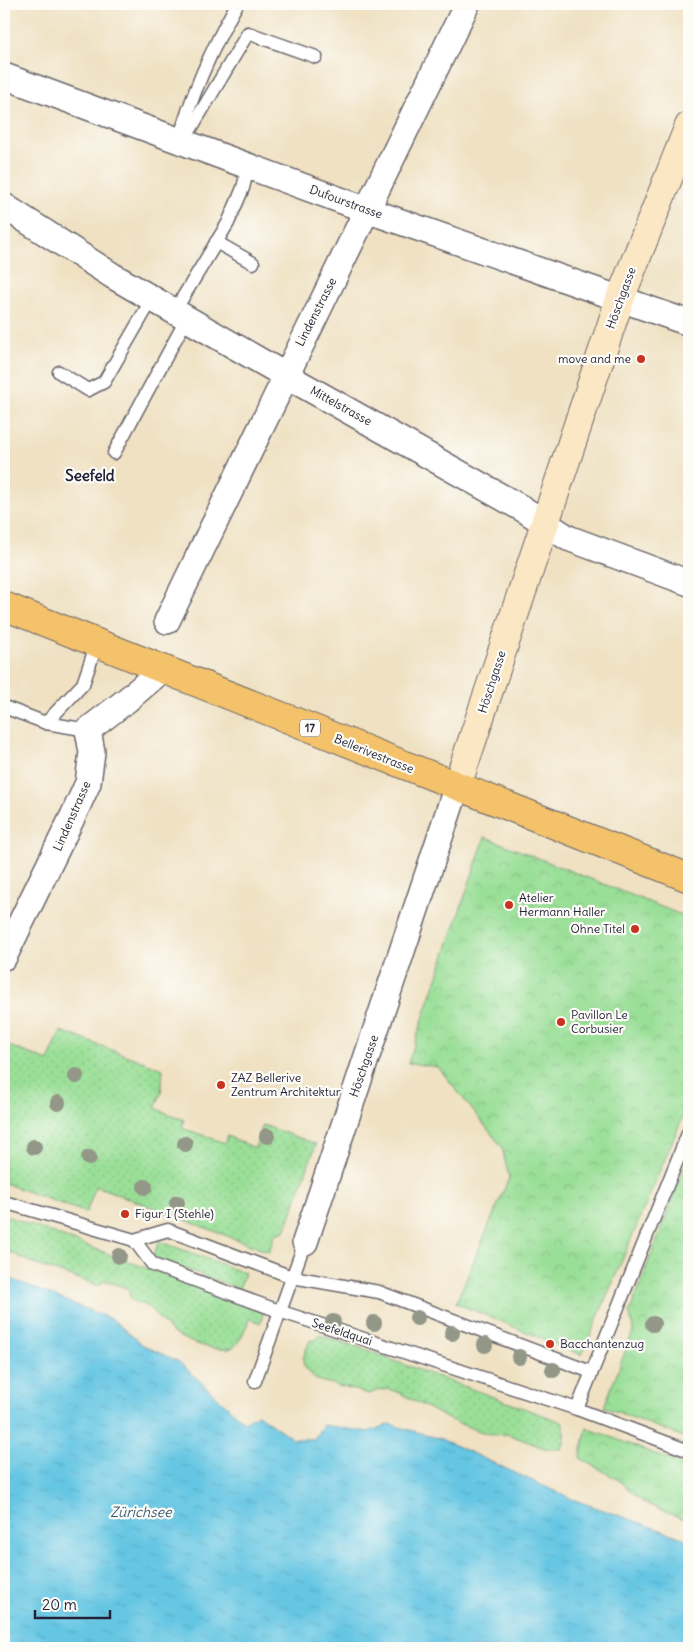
<svg xmlns="http://www.w3.org/2000/svg" width="693" height="1652" font-family="Delius,sans-serif">
<style>
.grass{fill:url(#grass-dots);stroke:#5e8069}
.park{fill:url(#park-crowns);stroke:#5e8069}
.water{fill:url(#water-ripples);stroke:#44748f}
.lines{fill:none;stroke-linecap:round;stroke-linejoin:round}
.service-casing{stroke:#6a656a;stroke-width:15}
.minor-casing{stroke:#6a656a;stroke-width:28}
.secondary-casing{stroke:#6a656a;stroke-width:30}
.primary-casing{stroke:#6a656a;stroke-width:30}
.service{stroke:#fff;stroke-width:12}
.minor{stroke:#fff;stroke-width:25}
.secondary{stroke:#fbe7c3;stroke-width:28}
.primary{stroke:#f4c26a;stroke-width:28}
.tree{fill:#929787}
.poi-dot{fill:#c8321e;stroke:#fdfcf7;stroke-width:2}
.labels{text-anchor:middle;stroke-width:4.5;stroke-linejoin:round;paint-order:stroke}
.shield{fill:#fdfcf7;stroke:#646373;stroke-width:1}
.shield-label{font-size:11px;font-weight:bold;fill:#22223b}
.street-label{font-size:12px;fill:#22223b;stroke:#fdfcf7}
.poi-label{font-size:12px;fill:#22223b;stroke:#fdfcf7;text-anchor:start}
.water-label{font-size:14px;font-style:italic;fill:#395b76;stroke:#fdfcf7}
.quarter-label{font-size:15px;font-weight:bold;fill:#22223b;stroke:#fdfcf7}
</style>
<defs>
<pattern id="grass-dots" width="8" height="8" patternUnits="userSpaceOnUse" patternTransform="scale(1.25)"><rect width="8" height="8" fill="#9adf97"/><path d="M2 2h.1M6 6h.1" fill="none" stroke="#84bf83" stroke-width="1.8" stroke-linecap="round"/></pattern>
<pattern id="park-crowns" width="20" height="18" patternUnits="userSpaceOnUse" patternTransform="scale(1.25)"><rect width="20" height="18" fill="#9adf97"/><path d="M2 6a3 3 0 1 1 6 0M12 15a3 3 0 1 1 6 0" fill="none" stroke="#84bf83"/></pattern>
<pattern id="water-ripples" width="26" height="14" patternUnits="userSpaceOnUse" patternTransform="scale(1.25)"><rect width="26" height="14" fill="#65c6e3"/><path d="M2 4q2-2 4 0t4 0M15 11q2-2 4 0t4 0" fill="none" stroke="#57aac4"/></pattern>
</defs>
<rect width="100%" height="100%" fill="#fdfcf7"/>
<filter id="ink" filterUnits="userSpaceOnUse"><feTurbulence type="fractalNoise" baseFrequency=".02" numOctaves="2"/><feDisplacementMap in="SourceGraphic" scale="10" xChannelSelector="R" yChannelSelector="G"/><feConvolveMatrix kernelMatrix="1 2 1 2 8 2 1 2 1" color-interpolation-filters="sRGB"/></filter>
<filter id="wash" filterUnits="userSpaceOnUse"><feTurbulence type="fractalNoise" baseFrequency=".0096" numOctaves="4" result="noise"/><feDisplacementMap in="SourceGraphic" scale="20" xChannelSelector="R" yChannelSelector="G"/><feGaussianBlur stdDeviation="1.12" result="paint"/><feColorMatrix in="noise" values="0 0 0 0 0 0 0 0 0 0 0 0 0 0 0 0 0 1.4 0 .05"/><feComposite in="paint" operator="in"/></filter>
<g filter="url(#wash)">
<rect width="100%" height="100%" fill="#efe1c2"/>
<g class="grass">
<path d="M61,1031L163,1069L161,1094L155,1108L184,1120L182,1128L225,1143L227,1136L255,1148L263,1125L316,1144L287,1226L285,1231L275,1234L269,1252L96,1186L86,1213L4,1183V1044L48,1061Z"/>
<path d="M4,1215L264,1312L260,1323L250,1318C246,1327 242,1338 235,1346C225,1356 184,1341 173,1333C164,1326 157,1315 149,1308C140,1299 128,1306 129,1289L103,1280L100,1286L36,1265L4,1249Z"/>
<path d="M159,1241L245,1273L239,1289L153,1257Z"/>
<path d="M319,1335L365,1349L397,1362L562,1422C566,1431 567,1441 561,1449H547L507,1434L493,1435L476,1430L448,1419L398,1392L388,1389L376,1391L369,1394L316,1380L304,1366L303,1358L310,1340L315,1341Z"/>
</g>
<g class="park">
<path d="M485,837L689,918V1102L582,1355L456,1303L509,1178L502,1147L438,1067L408,1063Z"/>
<path d="M689,1154V1439L604,1407L633,1331L631,1318L629,1314Z"/>
<path d="M587,1428L689,1467V1521L644,1503L617,1479L580,1458Z"/>
</g>
<path class="water" d="M4,1276L113,1320L143,1345L179,1362L244,1422L258,1414L293,1439H314L323,1425L368,1432L389,1424L441,1439L572,1499L689,1540V1648H4Z"/>
</g>
<g filter="url(#ink)">
<g class="lines">
<defs>
<g id="service">
<path d="M179,141C192,92 212,48 237,4"/>
<path d="M183,142L248,33L316,57"/>
<path d="M216,242L253,263"/>
<path d="M174,312L228,223L243,188L248,167"/>
<path d="M59,372L88,390L104,382L152,299"/>
<path d="M114,453L180,331L188,319"/>
<path d="M4,707L46,723L88,730"/>
<path d="M46,723L83,684L97,643"/>
<path d="M4,1202L134,1240L153,1265L279,1311L577,1409L689,1451"/>
<path d="M134,1240L168,1230L292,1277L379,1292L591,1372"/>
<path d="M255,1381L305,1242"/>
<path d="M577,1409L689,1131"/>
</g>
<g id="minor">
<path d="M4,76L367,210L689,323"/>
<path d="M4,206L113,276L262,362L523,509L568,538L689,583"/>
<path d="M167,621C266,415 368,210 467,4"/>
<path d="M4,957L73,816L88,783L92,752L88,730L127,700L163,669"/>
<path d="M305,1242L457,786"/>
</g>
<path id="secondary" d="M457,786L620,299L689,126"/>
<path id="primary" d="M4,606L689,878"/>
</defs>
<use href="#service" class="service-casing"/>
<use href="#minor" class="minor-casing"/>
<use href="#secondary" class="secondary-casing"/>
<use href="#primary" class="primary-casing"/>
<use href="#service" class="service"/>
<use href="#minor" class="minor"/>
<use href="#secondary" class="secondary"/>
<use href="#primary" class="primary"/>
</g>
<g class="tree">
<circle cx="76" cy="1076" r="8"/>
<circle cx="58" cy="1103" r="8"/>
<circle cx="267" cy="1136" r="8"/>
<circle cx="185" cy="1144" r="8"/>
<circle cx="34" cy="1147" r="8"/>
<circle cx="89" cy="1158" r="8"/>
<circle cx="145" cy="1187" r="8"/>
<circle cx="177" cy="1203" r="8"/>
<circle cx="119" cy="1256" r="8"/>
<circle cx="417" cy="1318" r="8"/>
<circle cx="333" cy="1322" r="8"/>
<circle cx="374" cy="1323" r="8"/>
<circle cx="653" cy="1324" r="8"/>
<circle cx="452" cy="1333" r="8"/>
<circle cx="485" cy="1345" r="8"/>
<circle cx="519" cy="1357" r="8"/>
<circle cx="553" cy="1370" r="8"/>
</g>
</g>
<g class="poi-dot">
<circle cx="641" cy="359" r="5"/>
<circle cx="509" cy="905" r="5"/>
<circle cx="635" cy="929" r="5"/>
<circle cx="561" cy="1022" r="5"/>
<circle cx="221" cy="1085" r="5"/>
<circle cx="125" cy="1214" r="5"/>
<circle cx="550" cy="1344" r="5"/>
</g>
<g class="labels">
<rect class="shield" x="300" y="719.5" width="20" height="17" rx="4"/>
<g class="shield-label">
<text x="310" y="732">17</text>
</g>
<g class="street-label">
<text transform="translate(346 202) rotate(20)" y="4">Dufourstrasse</text>
<text transform="translate(621 298) rotate(-70)" y="4">Höschgasse</text>
<text transform="translate(316 312) rotate(-63)" y="4">Lindenstrasse</text>
<text transform="translate(341 406) rotate(29)" y="4">Mittelstrasse</text>
<text transform="translate(492 682) rotate(-72)" y="4">Höschgasse</text>
<text transform="translate(374 754) rotate(22)" y="4">Bellerivestrasse</text>
<text transform="translate(72 816) rotate(-66)" y="4">Lindenstrasse</text>
<text transform="translate(364 1066) rotate(-71)" y="4">Höschgasse</text>
<text transform="translate(342 1332) rotate(18)" y="4">Seefeldquai</text>
</g>
<g class="poi-label">
<text x="631" y="363" text-anchor="end">move and me</text>
<text x="519" y="902">Atelier<tspan x="519" dy="14">Hermann Haller</tspan></text>
<text x="625" y="933" text-anchor="end">Ohne Titel</text>
<text x="571" y="1019">Pavillon Le<tspan x="571" dy="14">Corbusier</tspan></text>
<text x="231" y="1082">ZAZ Bellerive<tspan x="231" dy="14">Zentrum Architektur</tspan></text>
<text x="135" y="1218">Figur I (Stehle)</text>
<text x="560" y="1348">Bacchantenzug</text>
</g>
<g class="water-label">
<text x="141" y="1517">Zürichsee</text>
</g>
<g class="quarter-label">
<text x="90" y="481">Seefeld</text>
</g>
</g>
<rect width="693" height="1652" fill="none" stroke="#fdfcf7" stroke-width="20"/>
<path d="M35 1610v8h75v-8" fill="none" stroke="#22223b" stroke-width="2.5"/>
<text x="42" y="1610" font-size="15" fill="#22223b" stroke="#fdfcf7" stroke-width="4" paint-order="stroke">20 m</text>
</svg>
